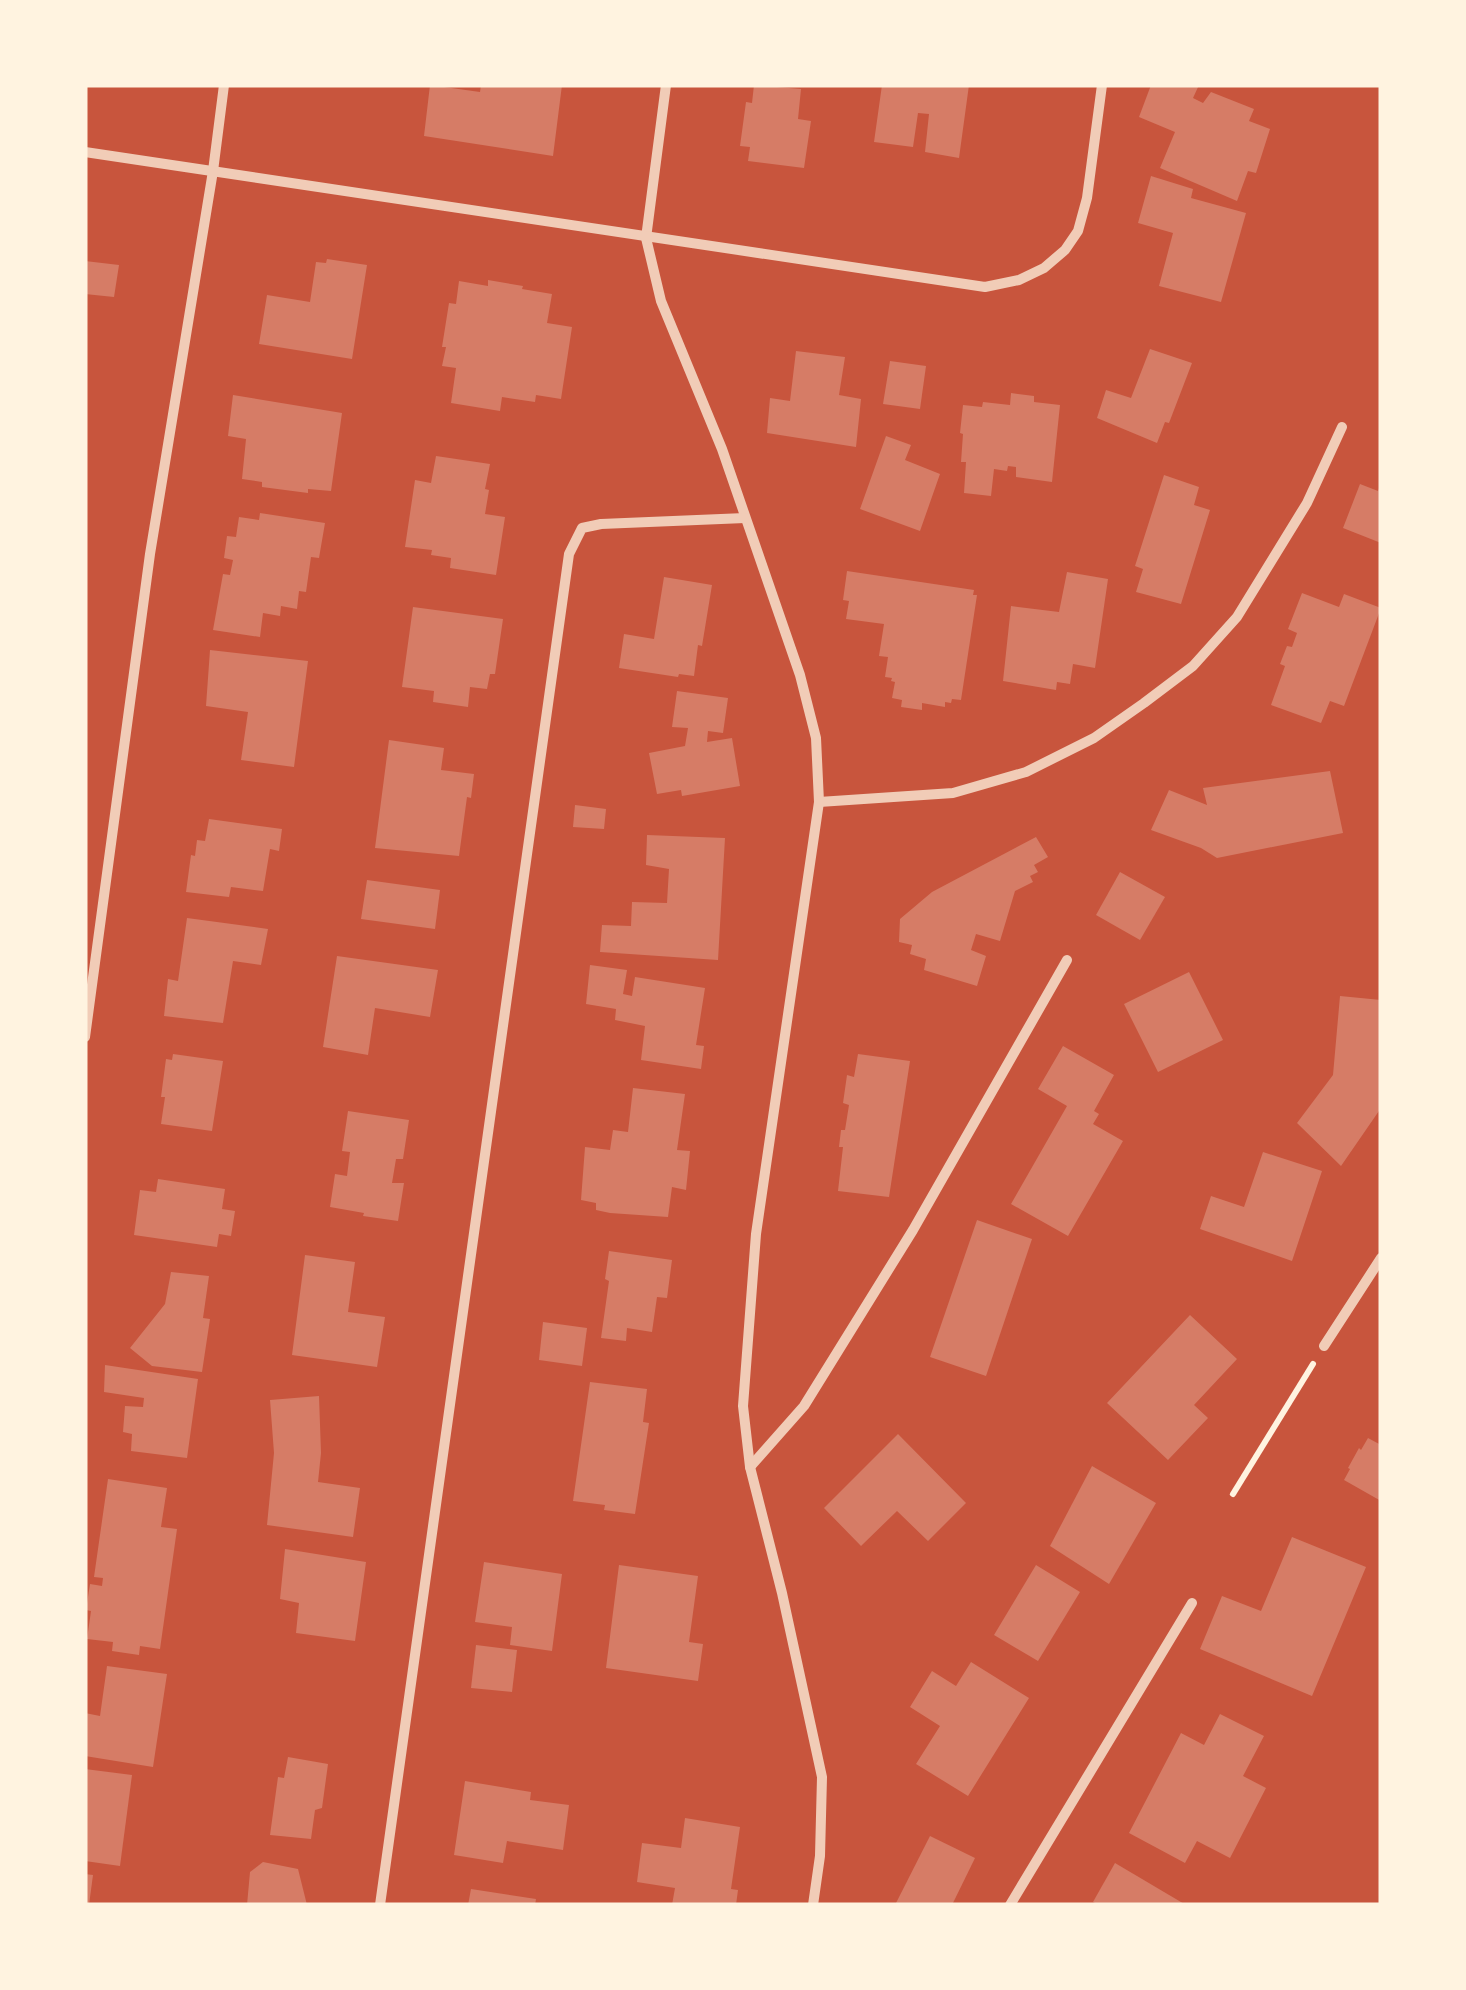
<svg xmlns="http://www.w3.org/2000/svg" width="1466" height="1990" font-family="Roboto,sans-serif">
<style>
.building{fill:#d67c66}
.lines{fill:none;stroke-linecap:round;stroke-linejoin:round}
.path{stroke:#fff3e0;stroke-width:6}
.minor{stroke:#f1ccb7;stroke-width:10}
</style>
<rect width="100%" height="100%" fill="#c8553d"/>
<g class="building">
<path d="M430,85L480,92L481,85H562L553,156L424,136Z"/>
<path d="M754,85L801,89L798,119L811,121L804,168L748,161L750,147L740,146L746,102L752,103Z"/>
<path d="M882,85H969L959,158L925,152L929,114L918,113L913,147L874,142Z"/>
<path d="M1151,85H1199L1193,98L1203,103L1211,92L1254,109L1249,121L1270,129L1256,173L1248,171L1237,201L1160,168L1175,132L1139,117Z"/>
<path d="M1151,176L1193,189L1191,198L1246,213L1221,302L1159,286L1173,233L1138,223Z"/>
<path d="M327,259L367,265L352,359L259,344L267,295L310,302L316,262L326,263Z"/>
<path d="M85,261L119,265L114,297L85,294Z"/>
<path d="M488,280L523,286L522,289L552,294L547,323L572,327L561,399L536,395L535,402L502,397L500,411L451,403L456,368L442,366L446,347H442L449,303L456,304L459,281L488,286Z"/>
<path d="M1150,349L1192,363L1169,423L1165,422L1157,443L1097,418L1106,390L1131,398Z"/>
<path d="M796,351L845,357L839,395L861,399L856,447L767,433L770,398L790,401Z"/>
<path d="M890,361L926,366L920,409L883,404Z"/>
<path d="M1011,393L1034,396V402L1060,405L1052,482L1016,477V467L1008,466L1007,471L994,469L991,496L964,493L966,462H961L963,434L960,433L963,405L982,407L983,402L1010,405Z"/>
<path d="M233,395L342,413L331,491L308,489V493L262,487V482L242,479L246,439L228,436Z"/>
<path d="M886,436L911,445L905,460L940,474L920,531L860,509Z"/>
<path d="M436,456L490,464L485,489L489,490L485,514L505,517L496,575L450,568L451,558L431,555L432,550L405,547L415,480L431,483Z"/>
<path d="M1164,475L1199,487L1194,505L1210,510L1181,604L1136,592L1143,569L1135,566Z"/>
<path d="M1381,483V543L1343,528L1360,484L1378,491Z"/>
<path d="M260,513L325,523L319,558L311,557L306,592L299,591L297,609L281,606L280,616L263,613L260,637L213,630L223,574L230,575L233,560L224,558L227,536L236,537L239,517L259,520Z"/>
<path d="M847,571L974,590L973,595H977L961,700L952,699L951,703L945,702V707L922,703V710L901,707L902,700L892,698L895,682L891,681L892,678L885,677L888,657L879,656L884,624L846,619L849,601L843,600Z"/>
<path d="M1067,572L1108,579L1095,668L1073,664L1070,684L1057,682L1056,690L1003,681L1011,606L1059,612Z"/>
<path d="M664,577L712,585L702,646L698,645L694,676L679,674L678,677L619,668L624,634L654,639Z"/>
<path d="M1302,593L1339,607L1344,594L1381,608L1344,706L1330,701L1321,723L1271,705L1285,666L1280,664L1287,646L1292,647L1297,633L1288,629Z"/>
<path d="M413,607L503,619L495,674H490L487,689L470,687L468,707L433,702L434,691L402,687Z"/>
<path d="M210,650L308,661L294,767L241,760L248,712L206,706Z"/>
<path d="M677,691L728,698L723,733L708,731L707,742L732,738L740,786L682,796L681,790L657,794L649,753L685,746L688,728L672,727Z"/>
<path d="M389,740L444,748L441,770L474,774L471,798L467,797L459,856L375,848Z"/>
<path d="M1330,771L1343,833L1217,858L1201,848L1151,830L1169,790L1207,805L1203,788Z"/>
<path d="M575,805L606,809L604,829L573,827Z"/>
<path d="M209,819L282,829L279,851L270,849L263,891L231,887L229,897L186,892L191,855L195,856L197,840L205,841Z"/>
<path d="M647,835L725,838L718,960L600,952L602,925L631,926L632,902L667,903L669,869L646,865Z"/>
<path d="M1036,837L1048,857L1034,865L1038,872L1030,876L1033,882L1015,891L1000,941L976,934L971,950L986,956L977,986L924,970L926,959L910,954L912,945L899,942L900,919L932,892Z"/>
<path d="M1120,872L1165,897L1140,940L1096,915Z"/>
<path d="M367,880L440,890L435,929L361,919Z"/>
<path d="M187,918L268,929L261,965L233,961L223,1023L164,1016L168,979L178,981Z"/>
<path d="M337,956L438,970L430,1017L375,1008L368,1055L323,1047Z"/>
<path d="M590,965L627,970L623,994L632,996L635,977L705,988L696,1045L704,1046L701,1069L641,1060L645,1026L615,1020L616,1009L586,1004Z"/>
<path d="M1189,972L1223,1040L1158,1072L1124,1004Z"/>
<path d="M1340,996L1381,1000V1108L1341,1166L1297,1123L1333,1075Z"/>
<path d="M1063,1046L1114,1075L1094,1111L1099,1114L1093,1124L1123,1141L1068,1236L1011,1204L1067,1106L1038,1089Z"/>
<path d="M173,1054L223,1061L212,1131L161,1124L165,1097H161L166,1059L172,1060Z"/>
<path d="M858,1054L910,1061L889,1197L838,1191L843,1147H839L841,1130H845L849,1105L843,1103L847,1075L854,1077Z"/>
<path d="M633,1088L685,1094L677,1150L690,1151L686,1190L672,1187L668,1217L610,1213L596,1210V1203L581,1200L585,1147L610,1150L613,1130L628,1132Z"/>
<path d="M348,1111L409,1120L403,1159H396L392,1183H404L398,1221L363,1216L364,1213L330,1207L335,1174L347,1176L350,1152L342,1151Z"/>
<path d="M1263,1152L1322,1171L1292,1261L1200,1229L1211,1196L1244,1207Z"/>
<path d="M158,1179L225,1189L222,1209L235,1211L231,1236L219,1234L217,1247L134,1235L140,1190L156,1192Z"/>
<path d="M977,1220L1032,1239L986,1376L930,1357Z"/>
<path d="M609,1251L672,1260L667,1298L657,1297L652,1332L627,1328L626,1341L601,1338L609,1281L605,1279Z"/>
<path d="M305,1255L355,1262L348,1312L385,1317L377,1367L292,1355Z"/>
<path d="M171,1272L209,1276L203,1318L210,1319L202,1372L152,1366L130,1348L165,1304Z"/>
<path d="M1190,1315L1237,1359L1194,1405L1208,1418L1168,1460L1107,1403Z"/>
<path d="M543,1322L587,1328L582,1366L539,1360Z"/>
<path d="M105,1365L198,1379L187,1458L131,1451L132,1434L123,1432L125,1406L143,1407L144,1398L104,1392Z"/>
<path d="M590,1382L647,1389L643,1422L649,1423L635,1514L604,1510L605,1505L573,1501Z"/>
<path d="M319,1396L321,1453L318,1482L360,1488L353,1537L267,1525L274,1453L270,1400Z"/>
<path d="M898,1434L966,1503L928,1541L897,1511L861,1546L824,1508Z"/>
<path d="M1368,1438L1381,1445V1501L1344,1480L1350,1469L1348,1468L1359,1448L1361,1450Z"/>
<path d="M1092,1466L1156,1503L1109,1584L1050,1546Z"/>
<path d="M108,1479L167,1488L161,1527L177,1529L160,1649L140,1646L139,1655L112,1651L113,1642L87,1639L91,1611L86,1610L90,1584L102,1586L103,1578L94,1577Z"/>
<path d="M1292,1537L1366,1567L1312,1696L1200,1649L1222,1596L1261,1611Z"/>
<path d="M285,1549L366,1562L355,1641L296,1633L299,1603L280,1599Z"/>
<path d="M484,1562L562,1574L552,1651L510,1645L512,1627L475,1622Z"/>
<path d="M619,1565L698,1576L689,1642L703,1644L698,1681L606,1668Z"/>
<path d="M1036,1565L1080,1592L1038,1661L994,1635Z"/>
<path d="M476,1645L517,1650L512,1692L471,1688Z"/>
<path d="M971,1662L1029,1698L968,1796L916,1764L940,1726L910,1707L932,1671L956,1686Z"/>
<path d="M107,1666L167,1674L153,1767L85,1756V1713L100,1716Z"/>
<path d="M1220,1714L1264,1736L1243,1776L1266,1788L1230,1858L1197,1841L1185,1863L1129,1833L1181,1733L1204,1745Z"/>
<path d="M288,1757L328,1764L322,1808L315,1810L311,1839L270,1835L278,1777L284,1778Z"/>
<path d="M85,1769L132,1775L120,1866L85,1861Z"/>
<path d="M465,1781L531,1792L530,1800L569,1805L563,1850L507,1841L503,1863L454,1855Z"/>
<path d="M685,1818L740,1827L731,1889L738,1890L736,1905H672L675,1888L637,1882L642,1843L681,1848Z"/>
<path d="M930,1836L975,1858L952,1905H895Z"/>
<path d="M263,1862L298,1869L307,1905H247L250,1872Z"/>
<path d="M1115,1863L1186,1905H1099L1093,1902Z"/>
<path d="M85,1874L93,1875L89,1905H85Z"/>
<path d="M471,1889L536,1899L535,1905H468Z"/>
</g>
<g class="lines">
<path class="path" d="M1233,1494L1313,1364"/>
<g class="minor">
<path d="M666,85L646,238L661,301L722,449L800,675L816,738L819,802L756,1234L743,1406L750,1467L782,1593L822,1777L820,1856L813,1905"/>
<path d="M85,152L985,287L1019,280L1044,268L1065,250L1078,231L1087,198L1102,85"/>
<path d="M819,802L953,793L1026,772L1094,738L1144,703L1193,666L1237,617L1307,503L1342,427"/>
<path d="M85,1037L150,554L213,171L224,85"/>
<path d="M1324,1346L1381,1258"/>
<path d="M750,1467L804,1406L913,1230L1067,960"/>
<path d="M380,1905L569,554L582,528L601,524L745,518"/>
<path d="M1010,1905L1192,1603"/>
</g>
</g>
<rect width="1466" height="1990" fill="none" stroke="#fff3e0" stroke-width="175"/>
</svg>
